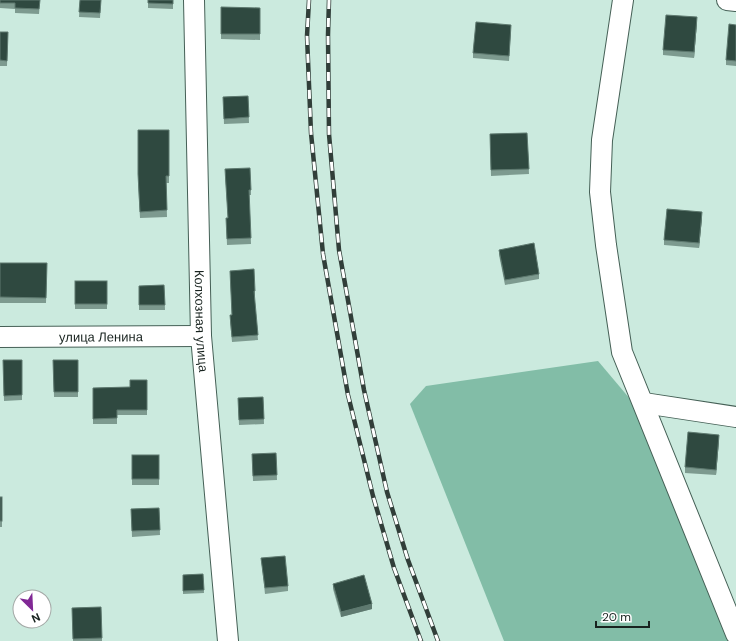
<svg xmlns="http://www.w3.org/2000/svg" width="736" height="641" font-family="'DM Sans',sans-serif">
<style>
.forest{fill:#82bda7}
.lines{fill:none;stroke-linecap:round;stroke-linejoin:round}
.minor-casing{stroke:#456056;stroke-width:22}
.minor{stroke:#fff;stroke-width:20}
.rail-casing{stroke:#313e39;stroke-width:4.5}
.rail{stroke:#fff;stroke-width:3;stroke-dasharray:9;stroke-linecap:butt}
.wall{fill:#7d9a8f}
.shaded-wall{fill:#5e796f}
.building{fill:#2f4940;stroke:#5e796f}
.labels{text-anchor:middle;stroke-width:4;stroke-linejoin:round;paint-order:stroke}
.street-label{font-size:13px;fill:#18231f;stroke:#fff}
</style>
<rect width="100%" height="100%" fill="#cbeade"/>
<path class="forest" d="M598,361L636,406L731,641H504L410,404L426,386Z"/>
<g class="lines">
<defs>
<g id="minor">
<path id="s1" d="M194,0L201,336L228,641"/>
<path d="M623,0L602,140L600,192L606,245L622,352L736,634"/>
<path d="M727,0L736,1"/>
<path id="s2" d="M0,337L201,336"/>
<path d="M644,403L736,417"/>
</g>
</defs>
<use href="#minor" class="minor-casing"/>
<use href="#minor" class="minor"/>
<defs>
<g id="rail">
<path d="M309,0L307,36L311,133L323,254L348,395L373,496L394,568L421,641"/>
<path d="M329,0L328,35L329,134L339,250L364,390L387,492L408,560L438,641"/>
</g>
</defs>
<use href="#rail" class="rail-casing"/>
<use href="#rail" class="rail"/>
</g>
<g class="wall">
<path d="M0,0H40L39,14L15,13V9L0,8Z"/>
<path d="M80,0H101L100,18L79,17Z"/>
<path d="M148,0H173V9L148,8Z"/>
<path d="M221,7L260,8V40L221,39Z"/>
<path d="M697,22L694,58L663,55V50Z"/>
<path d="M736,25V66L726,65V60Z"/>
<path d="M511,30L509,61L473,58V53Z"/>
<path d="M0,32H8L7,66H0Z"/>
<path d="M248,96L249,123L224,124L223,97Z"/>
<path d="M138,130H169V183H166L167,217L140,218L138,181Z"/>
<path d="M527,133L529,174L491,176L490,134Z"/>
<path d="M225,174L251,190V195H249L251,244L227,245L226,218H228Z"/>
<path d="M702,218L699,248L664,245V240Z"/>
<path d="M499,250L539,274V279L505,285L499,255Z"/>
<path d="M0,263H47L46,303H0Z"/>
<path d="M230,276L255,291V296H254L258,340L232,342L230,321V315H232Z"/>
<rect x="75" y="281" width="32" height="28"/>
<path d="M164,285L165,310H139V286Z"/>
<path d="M3,360H22V400L4,401Z"/>
<path d="M53,360H78V397H54Z"/>
<path d="M147,380V415H117V424H93V388L130,387Z"/>
<path d="M263,397L264,424L239,425L238,398Z"/>
<path d="M719,440L716,475L685,473V467Z"/>
<path d="M276,453L277,480L253,481L252,459Z"/>
<rect x="132" y="455" width="27" height="30"/>
<rect x="0" y="497" width="2" height="30"/>
<path d="M159,508L160,535L132,537L131,509Z"/>
<path d="M261,558L288,586V591L265,594Z"/>
<path d="M203,574L204,593L183,594V575Z"/>
<path d="M333,584L372,609L341,617L333,589Z"/>
<path d="M101,607L102,641H73L72,608Z"/>
</g>
<g class="shaded-wall">
<path d="M697,17V22L694,58V52Z"/>
<path d="M702,212V218L699,248V243Z"/>
<path d="M719,435V440L716,475V470Z"/>
<path d="M372,604V609L341,617V612Z"/>
</g>
<g class="building">
<path d="M0,0H40L39,9L15,8V3H0Z"/>
<path d="M80,0H101L100,13L79,12Z"/>
<path d="M148,0H173V4L148,3Z"/>
<path d="M221,7L260,8V34H221Z"/>
<path d="M666,15L697,17L694,52L663,50Z"/>
<path d="M476,22L511,25L509,56L473,53Z"/>
<path d="M729,24L736,25V61L726,60Z"/>
<path d="M0,32H8L7,61L0,60Z"/>
<path d="M248,96L249,117L224,119L223,97Z"/>
<path d="M138,130H169V176H166L167,210L140,212L138,174Z"/>
<path d="M527,133L529,169L491,170L490,134Z"/>
<path d="M250,168L251,190H249L251,238L227,239L226,218H228L225,169Z"/>
<path d="M667,209L702,212L699,243L664,240Z"/>
<path d="M534,243L539,274L505,280L499,250Z"/>
<path d="M0,263H47L46,298L0,297Z"/>
<path d="M254,269L255,291H254L258,335L232,337L230,315H232L230,271Z"/>
<rect x="75" y="281" width="32" height="23"/>
<path d="M164,285L165,305H139V286Z"/>
<path d="M3,360H22V395L4,396Z"/>
<path d="M53,360H78V392H54Z"/>
<path d="M130,380H147V410H117V418L93,419V388L130,387Z"/>
<path d="M263,397L264,419L239,420L238,398Z"/>
<path d="M688,432L719,435L716,470L685,467Z"/>
<path d="M276,453L277,475L253,476L252,454Z"/>
<rect x="132" y="455" width="27" height="24"/>
<rect x="0" y="497" width="2" height="24"/>
<path d="M159,508L160,530L132,531L131,509Z"/>
<path d="M285,556L288,586L265,588L261,558Z"/>
<path d="M203,574L204,590L183,591V575Z"/>
<path d="M364,575L372,604L341,612L333,584Z"/>
<path d="M101,607L102,638L73,639L72,608Z"/>
</g>
<g class="labels">
<g class="street-label">
<text dy="5" stroke="none"><textPath href="#s1" startOffset="321">Колхозная улица</textPath></text>
<text dy="5" stroke="none"><textPath href="#s2" startOffset="101">улица Ленина</textPath></text>
</g>
</g>
<g transform="translate(32 609) rotate(156)"><circle r="19" fill="#ffffff" stroke="#a3a7a5"/>
<path d="M0-3L7 15L0 10L-7 15Z" fill="#812895"/>
<text y="-6" font-size="11" font-weight="bold" text-anchor="middle" fill="#18231f">N</text>
</g>
<path d="M596 621v6h53v-6" fill="none" stroke="#18231f" stroke-width="2"/>
<text x="602" y="621" font-size="12" fill="#18231f" stroke="#ffffff" stroke-width="3" paint-order="stroke">20 m</text>
</svg>
